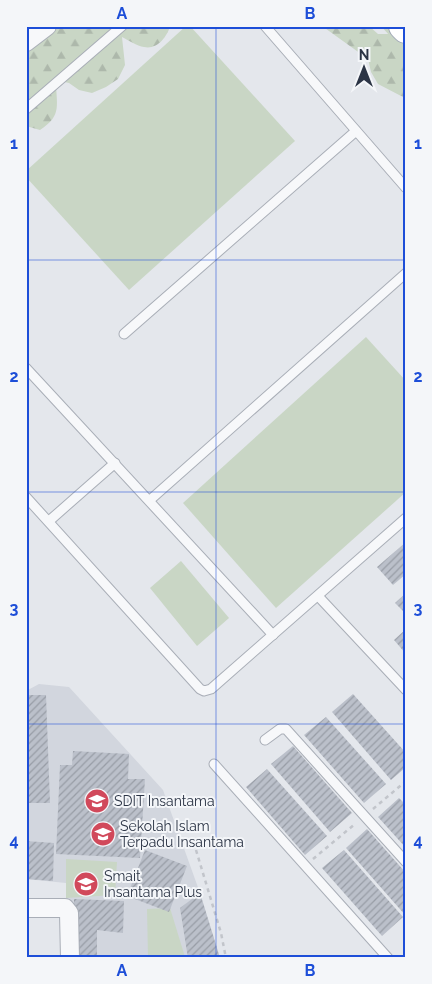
<svg xmlns="http://www.w3.org/2000/svg" width="432" height="984" font-family="Raleway,sans-serif">
<style>
.built{fill:#d2d6de}
.forest{fill:url(#forest-firs)}
.green{fill:#c9d6c5}
.building{fill:url(#building-hatch)}
.lines{fill:none;stroke-linecap:round;stroke-linejoin:round}
.service-casing{stroke:#a9aeb7;stroke-width:11}
.minor-casing{stroke:#a9aeb7;stroke-width:20}
.primary-casing{stroke:#a3abb8;stroke-width:30}
.path{stroke:#c2c5cb;stroke-width:2.5;stroke-dasharray:4 4;stroke-linecap:butt}
.service{stroke:#f7f8fa;stroke-width:9}
.minor{stroke:#f7f8fa;stroke-width:18}
.primary{stroke:#fff;stroke-width:28}
.grid{fill:none;stroke:#1d4ed8;stroke-width:1;stroke-opacity:0.55}
.labels{text-anchor:middle;stroke-width:4;stroke-linejoin:round;paint-order:stroke}
.poi-label{font-size:14px;fill:#2b3445;stroke:#f4f6f9;text-anchor:start}
.neatline{fill:none;stroke:#1d4ed8;stroke-width:2}
.grid-label{font-size:16px;text-anchor:middle;font-weight:bold;fill:#1d4ed8}
</style>
<defs>
<pattern id="forest-firs" width="22" height="20" patternUnits="userSpaceOnUse" patternTransform="scale(1.25)"><rect width="22" height="20" fill="#c9d6c5"/><path d="M5 1l3.5 6h-7zM16 11l3.5 6h-7z" fill="#adb8ab"/></pattern>
<pattern id="building-hatch" width="6" height="6" patternUnits="userSpaceOnUse" patternTransform="scale(1.25)"><rect width="6" height="6" fill="#bbc0ca"/><path d="M-1 1l2-2M0 6l6-6M5 7l2-2" fill="none" stroke="#989da6"/></pattern>
</defs>
<rect width="100%" height="100%" fill="#e4e7ec"/>
<path class="built" d="M39,684L69,687L163,790L200,893L220,958H76L71,908L66,898V883L26,879V691Z"/>
<g class="forest">
<path d="M26,26H170C167,37 157,50 144,47C137,46 128,40 122,37L125,65L118,79L106,87L92,93L79,90L69,83L56,80C56,105 63,115 40,130L26,126Z"/>
<path d="M322,26H369L378,34H393L406,37V102L403,97L378,84L371,72L368,59Z"/>
</g>
<g class="green">
<path d="M186,26H190L295,141L129,290L26,177V171Z"/>
<path d="M381,26H400L406,32V54Z"/>
<path d="M366,337L406,381V492L276,608L183,503Z"/>
<path d="M181,561L229,618L197,646L150,588Z"/>
<path d="M66,859L117,862L115,895L66,898Z"/>
<path d="M170,908L185,957H148L147,909Z"/>
</g>
<g class="building">
<path d="M406,542V574L393,585L377,567Z"/>
<path d="M406,593V614L395,603Z"/>
<path d="M406,629V654L394,640Z"/>
<path d="M353,694L406,753V767L391,780L332,712Z"/>
<path d="M28,695H46L50,803H26V708H28Z"/>
<path d="M326,717L386,784L364,803L304,735Z"/>
<path d="M293,746L352,813L330,832L271,764Z"/>
<path d="M73,751L129,754L128,779H145L140,858L56,854L60,765H72Z"/>
<path d="M267,769L327,836L305,855L246,787Z"/>
<path d="M399,798L406,805V848L378,817Z"/>
<path d="M367,829L406,873V916L346,848Z"/>
<path d="M26,841L54,843L53,881L26,879Z"/>
<path d="M145,850L187,866L169,912L127,896Z"/>
<path d="M344,850L403,917L382,936L322,868Z"/>
<path d="M200,893L220,958H188L180,908Z"/>
<path d="M74,899L124,901L123,933L97,930V958H74Z"/>
</g>
<g class="lines">
<defs>
<g id="service">
<path d="M265,26L406,188"/>
<path d="M26,109L122,26"/>
<path d="M124,334L356,131"/>
<path d="M26,368L273,635"/>
<path d="M26,497L200,689L204,691L211,689L406,518"/>
<path d="M150,500L406,273"/>
<path d="M49,521L115,463"/>
<path d="M318,596L406,690"/>
<path d="M265,740L280,729H286L406,862"/>
<path d="M214,764L388,958"/>
</g>
<g id="minor">
<path d="M26,42L47,26"/>
<path d="M26,908H65L69,913L70,958"/>
</g>
<path id="primary" d="M403,26L406,29"/>
</defs>
<use href="#service" class="service-casing"/>
<use href="#minor" class="minor-casing"/>
<use href="#primary" class="primary-casing"/>
<g class="path">
<path d="M373,809L406,781"/>
<path d="M196,850L221,933L226,958"/>
<path d="M313,859L355,824"/>
</g>
<use href="#service" class="service"/>
<use href="#minor" class="minor"/>
<use href="#primary" class="primary"/>
</g>
<path class="grid" d="M216,26V958M26,260H406M26,492H406M26,724H406"/>
<defs>
<symbol id="school-disc" viewBox="-11 -11 22 22"><circle r="9.5" fill="#d1495b" stroke="#f4f6f9"/><path d="M0-5L7-2L0 1L-7-2ZM-4 1L0 2.5L4 1V4Q0 6-4 4Z" fill="#fff"/></symbol>
</defs>
<g fill-rule="evenodd">
<use href="#school-disc" x="83" y="787" width="28" height="28"/>
<use href="#school-disc" x="89" y="820" width="28" height="28"/>
<use href="#school-disc" x="72" y="870" width="28" height="28"/>
</g>
<g class="labels">
<g class="poi-label">
<text x="114" y="806">SDIT Insantama</text>
<text x="120" y="831">Sekolah Islam<tspan x="120" dy="16">Terpadu Insantama</tspan></text>
<text x="104" y="881">Smait<tspan x="104" dy="16">Insantama Plus</tspan></text>
</g>
</g>
<rect width="432" height="984" fill="none" stroke="#f4f6f9" stroke-width="55"/>
<g transform="translate(364 68)" stroke="#f4f6f9" stroke-width="4" paint-order="stroke">
<path d="M0-4L9 19L0 12L-9 19Z" fill="#2b3445"/>
<text y="-8" font-size="14" font-weight="bold" text-anchor="middle" fill="#2b3445">N</text>
</g>
<rect x="28" y="28" width="376" height="928" class="neatline"/>
<g class="grid-label">
<text x="122" y="19">A</text>
<text x="310" y="19">B</text>
<text x="14" y="149">1</text>
<text x="418" y="149">1</text>
<text x="14" y="382">2</text>
<text x="418" y="382">2</text>
<text x="14" y="614">3</text>
<text x="418" y="614">3</text>
<text x="14" y="846">4</text>
<text x="418" y="846">4</text>
<text x="122" y="976">A</text>
<text x="310" y="976">B</text>
</g>
</svg>
